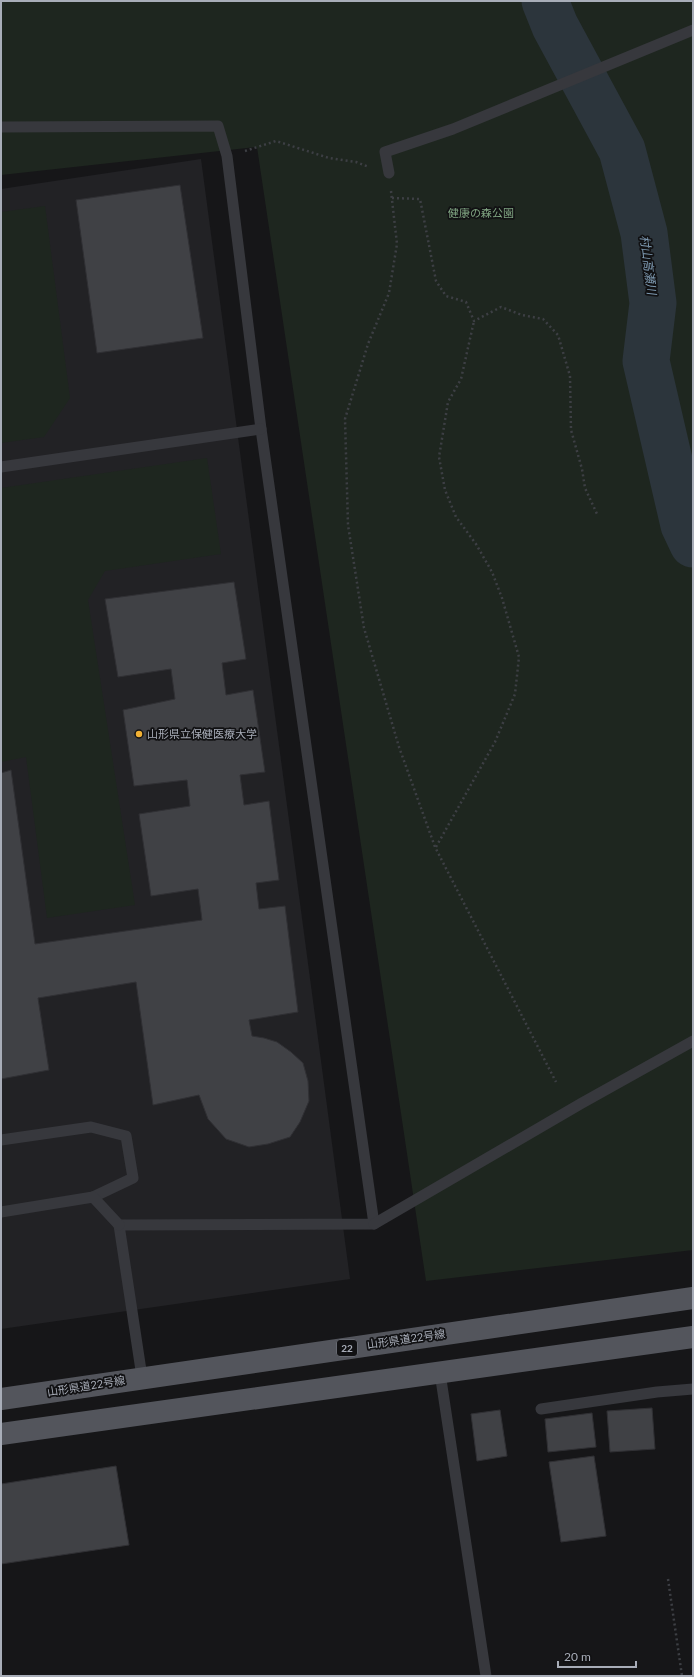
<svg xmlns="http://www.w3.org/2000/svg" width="694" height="1677" font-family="Lato,'Noto Sans JP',sans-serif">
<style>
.built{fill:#222225}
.green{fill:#1e261f}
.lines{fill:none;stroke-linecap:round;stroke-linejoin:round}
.river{stroke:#2c353c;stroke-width:47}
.building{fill:#404145;stroke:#303034}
.path{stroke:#3d3f44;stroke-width:2.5;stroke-dasharray:2 3;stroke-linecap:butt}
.service{stroke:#37383d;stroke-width:11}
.primary{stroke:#53555c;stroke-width:22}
.poi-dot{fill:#f2b134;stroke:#111113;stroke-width:1.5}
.labels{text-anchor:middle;stroke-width:3.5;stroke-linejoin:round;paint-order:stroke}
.shield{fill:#111113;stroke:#7b7e86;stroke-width:1}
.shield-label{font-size:10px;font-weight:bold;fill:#a8adb8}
.park-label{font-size:11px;fill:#7fa381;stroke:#111113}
.poi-label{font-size:11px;fill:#a8adb8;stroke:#111113;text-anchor:start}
.street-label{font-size:11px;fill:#a8adb8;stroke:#111113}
.water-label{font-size:12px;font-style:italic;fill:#7f9bb3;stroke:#111113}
</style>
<rect width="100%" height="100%" fill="#161618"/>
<path class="built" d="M201,159L350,1279L1,1329V189Z"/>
<g class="green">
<path d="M1,1H693V1250L426,1281L257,147L1,175Z"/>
<path d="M45,206L70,398L44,437L1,443V212Z"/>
<path d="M207,458L221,554L105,571L88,600L135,905L47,918L26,757L1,762V488Z"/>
</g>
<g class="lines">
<path class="river" d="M545,1L555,26L622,150L644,233L653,303L646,361L684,525L693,544"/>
</g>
<g class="building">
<path d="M180,185L203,338L97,353L76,200Z"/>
<path d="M234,582L246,659L222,663L226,695L253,690L265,772L240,775L244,805L269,801L279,880L256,883L259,909L285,906L298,1012L249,1020L252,1036L264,1038L277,1042L291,1052L303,1063L308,1081L309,1101L300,1122L290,1137L268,1144L249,1147L226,1139L208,1119L199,1095L153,1105L136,982L38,998L49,1070L1,1079V773L11,770L35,944L202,920L198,889L151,896L139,814L190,806L187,780L134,786L123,710L175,699L171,669L118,677L105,599Z"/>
<path d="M652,1408L655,1449L610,1452L607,1411Z"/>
<path d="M500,1410L507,1456L477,1461L471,1414Z"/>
<path d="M592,1413L596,1447L548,1452L545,1419Z"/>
<path d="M594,1456L606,1536L561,1542L549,1462Z"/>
<path d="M116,1466L129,1545L1,1564V1484Z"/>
</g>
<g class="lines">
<g class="path">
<path d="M245,151L276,141L329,158L356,162L369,167"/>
<path d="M391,191L397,244L389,293L368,344L345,419L348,525L364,628L399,747L435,847L556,1082"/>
<path d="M392,198L420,199L436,281L446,296L466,302L474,321L501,307L522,315L543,319L558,335L570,376L571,430L582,469L585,488L597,514"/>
<path d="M436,847L495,742L515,694L519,657L502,598L492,572L476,544L456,517L445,490L439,457L448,402L461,379L474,321"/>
<path d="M668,1579L682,1676"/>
</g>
<g class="service">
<path d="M1,127L218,126L227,156L261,429L374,1224L119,1225L142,1377"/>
<path d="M389,173L385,152L453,129L693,30"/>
<path d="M1,467L261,429"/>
<path d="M1,1140L91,1127L126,1136L133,1178L93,1197"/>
<path d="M1,1212L93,1197L119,1225"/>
<path d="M374,1224L582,1103L693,1041"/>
<path d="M440,1373L486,1676"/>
<path d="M541,1409L657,1392L693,1389"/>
</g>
<g class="primary">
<path d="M1,1399L693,1298"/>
<path d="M1,1434L693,1337"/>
</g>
</g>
<circle class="poi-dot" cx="139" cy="734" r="4"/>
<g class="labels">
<rect class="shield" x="337" y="1340" width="20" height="16" rx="3"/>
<g class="shield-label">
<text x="347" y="1352">22</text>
</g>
<g class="park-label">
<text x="481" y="217">健康の森公園</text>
</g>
<g class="poi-label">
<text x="147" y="738">山形県立保健医療大学</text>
</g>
<g class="street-label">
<text transform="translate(406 1339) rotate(-8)" y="4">山形県道22号線</text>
<text transform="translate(86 1386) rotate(-9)" y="4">山形県道22号線</text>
</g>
<g class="water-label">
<text transform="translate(648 265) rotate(83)" y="4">村山高瀬川</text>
</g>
</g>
<rect width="694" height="1677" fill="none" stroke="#a8adb8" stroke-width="4"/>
<path d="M558 1661v6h78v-6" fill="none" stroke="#a8adb8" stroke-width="2"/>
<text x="564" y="1661" font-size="12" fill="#a8adb8" stroke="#111113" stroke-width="3" paint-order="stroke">20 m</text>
</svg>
